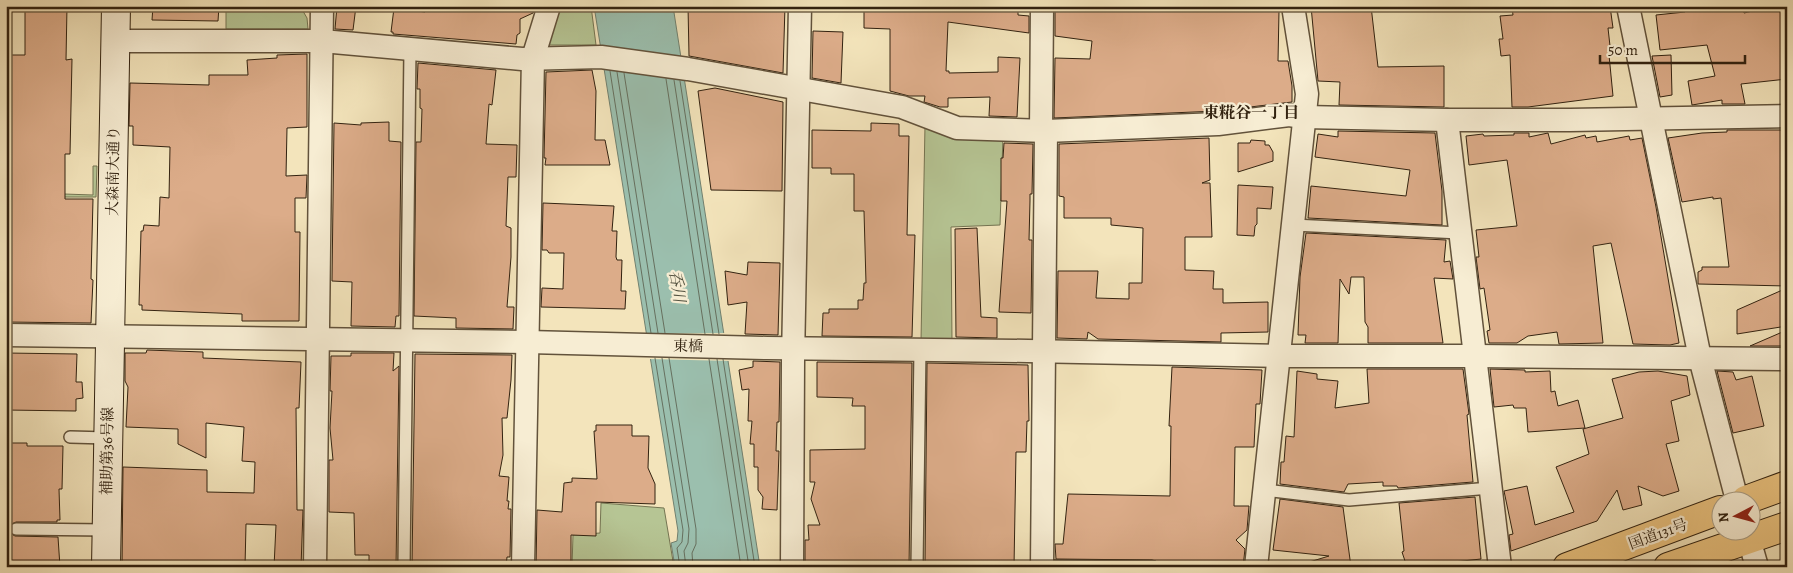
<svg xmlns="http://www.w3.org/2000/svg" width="1793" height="573" font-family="Alegreya,'Noto Serif JP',serif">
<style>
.green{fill:#b6c594;stroke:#747452}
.water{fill:#9bbfae;stroke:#71806f}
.pier{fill:#f3e4bb}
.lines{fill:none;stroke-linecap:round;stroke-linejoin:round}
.shore{stroke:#66705f;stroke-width:1}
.building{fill:#dcac89;stroke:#322210}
.lane-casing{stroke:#62523b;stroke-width:14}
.street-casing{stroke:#62523b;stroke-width:25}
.secondary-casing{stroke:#322210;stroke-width:30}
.highway-casing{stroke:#322210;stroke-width:30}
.lane{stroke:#f7edd3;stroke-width:11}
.street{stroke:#f7edd3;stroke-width:22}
.secondary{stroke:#f7edd3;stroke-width:28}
.highway{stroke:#eac27e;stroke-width:28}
.labels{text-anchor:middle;stroke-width:4.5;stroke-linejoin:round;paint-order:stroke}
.street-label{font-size:15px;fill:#322210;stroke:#f7edd3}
.neighbourhood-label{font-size:16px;font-weight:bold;fill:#322210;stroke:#f7edd3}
.water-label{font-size:16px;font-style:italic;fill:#52513f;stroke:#f7edd3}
</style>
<rect width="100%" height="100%" fill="#f3e4bb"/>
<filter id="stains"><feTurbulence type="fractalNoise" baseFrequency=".004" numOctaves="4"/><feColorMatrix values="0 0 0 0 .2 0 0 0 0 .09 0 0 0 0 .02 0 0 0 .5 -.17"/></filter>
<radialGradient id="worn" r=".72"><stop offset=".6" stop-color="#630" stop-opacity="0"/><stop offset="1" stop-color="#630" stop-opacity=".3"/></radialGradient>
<g class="green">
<path d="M226,6H300L307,18L308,29H226Z"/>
<path d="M552,6H591L596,45H544Z"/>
<path d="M925,125L1003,136L1000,225L951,227L952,341H921Z"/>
<path d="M93,166H97L96,197H64V194L93,195Z"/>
<path d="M601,503L664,508L674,567H572L573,535L600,533Z"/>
</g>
<path class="water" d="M594,6H673L760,567H675L671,543L677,541L678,531Z"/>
<path class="pier" d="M727,333L731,361L648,359L644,334Z"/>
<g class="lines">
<g class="shore">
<path d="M610,71L651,333"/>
<path d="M617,72L658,333"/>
<path d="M624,73L665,333"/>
<path d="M666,79L705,334"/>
<path d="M674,80L713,334"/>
<path d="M680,81L719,334"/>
<path d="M655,358L683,530L682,542L677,548L680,567"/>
<path d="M662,358L689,529L688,543L684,551L686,567"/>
<path d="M669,358L696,529V544L692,553L693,567"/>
<path d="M709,359L741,567"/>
<path d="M717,359L749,567"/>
<path d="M723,359L755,567"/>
</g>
</g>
<g class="building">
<path d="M25,6H67L66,60L72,59L70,154H65V199H93L91,279L93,280L91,323L6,322V55H25Z"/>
<path d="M153,6H219L218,21L152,20Z"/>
<path d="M337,6H356L353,30L335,29Z"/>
<path d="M426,6H445V9H480V6H535L533,13L520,19V33L517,35L516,44L393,34V32H391L394,8L425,12Z"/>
<path d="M688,6H785L783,73L689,56Z"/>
<path d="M864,6H1018V15L1029,16V33L948,22L946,71H949V73L998,72V57L1020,58L1017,117L989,116L990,97L948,98V107H940L924,102L925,96H909L890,91V29L864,28Z"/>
<path d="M1055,6L1094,8V6H1145V8H1180V6H1275V11H1279L1278,61H1288L1292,86V102L1217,111L1054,118L1055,58L1090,59L1092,41L1055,36Z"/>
<path d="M1311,6H1371L1378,67L1444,66V107L1339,105L1340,82L1318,81Z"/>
<path d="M1592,6H1610L1613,28H1608L1611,55H1609L1613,96L1528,107H1512L1510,55L1501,56L1499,39H1503L1500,16L1513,15L1512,7L1550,10Z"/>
<path d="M1684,6H1743L1744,13L1774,6H1783L1787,21V79L1741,84L1745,104H1722V100L1692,105L1688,81L1715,76L1707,45L1660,50L1656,15L1685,12Z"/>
<path d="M813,31L843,32L841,83L812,78Z"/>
<path d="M307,54V127L287,128L286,176L307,175L306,198H295V232H300L299,321H242V314L142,310V305H139L141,231H143L144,225L159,226L160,197L169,198L170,147L133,145V126H129L130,83L209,85V75H248L247,60L277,58V55Z"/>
<path d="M1671,55L1672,95L1660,97L1652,56Z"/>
<path d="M418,63L496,70L492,105L489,104L486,144L517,145L516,177H508L506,226L511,228V257L507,307H514L513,329L456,328V318L414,316L416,142H421L422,109L420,108V89H417Z"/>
<path d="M592,70L596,91L595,140H605L610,165H545L546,158H544L546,72Z"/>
<path d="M715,88L783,102L782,191L711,190L698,91Z"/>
<path d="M389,122V141L401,142L399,316H396L395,327L351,326L352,282L332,281L334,123L361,125V123Z"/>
<path d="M871,123L899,124V136H909L907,235H915L912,337L822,336L823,313H829V309H858V300H863L864,283H866L864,211H854V174H831V168H812V130L871,131Z"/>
<path d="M1727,130H1784V153H1785V176H1787V286L1698,284V272L1702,270V267H1729L1721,198L1713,199V197L1682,202L1668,138L1702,133L1727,132Z"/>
<path d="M1338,131L1435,133L1442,191V225L1308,218L1311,186L1406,196L1410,170L1315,157L1318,134L1338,137Z"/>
<path d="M1514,133H1529V137L1548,133L1551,144L1585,135L1586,138L1596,136L1597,142L1629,136L1630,140L1642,138L1656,207L1679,343L1670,345L1633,344L1611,243L1593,246L1603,343L1559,344L1557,332L1528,336L1517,343H1489L1487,331L1490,330L1484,288L1480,289L1476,257H1479L1476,230L1517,226L1507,160L1469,165L1466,136L1483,134L1484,136L1514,135Z"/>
<path d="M1209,138L1210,180L1202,183H1210L1212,237H1185V270L1214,271L1213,289H1223V303L1268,302V332L1221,333V342L1098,339L1088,332L1087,339L1057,338L1058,271H1098L1096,298L1129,299V283H1142L1143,228L1111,225V218H1064V197L1059,196V144Z"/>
<path d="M1251,140L1265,141V145H1269L1273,152V161L1238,172V143H1250Z"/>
<path d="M1004,143L1033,144L1032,194H1030V201L1029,240H1032L1031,313L999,312L1007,201H1001V158H1003Z"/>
<path d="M1238,185L1273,187L1271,209L1257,208V224L1255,226L1254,236L1237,235Z"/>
<path d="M543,203L614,206L612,231H617L616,257L617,260H622L621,291H626L625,309L541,307L542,288L563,289L564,253H549L547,250H542Z"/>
<path d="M977,228L981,317L997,318V338L956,337L955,229Z"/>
<path d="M1306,233L1446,240L1444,262L1450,261L1453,279L1434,278L1443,343H1368V327L1365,322L1364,277H1351L1349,294L1340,279L1338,343H1305L1306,335H1298L1300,277Z"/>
<path d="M748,262L780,263L778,335L745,334L747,302L728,305L725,271L747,275Z"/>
<path d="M1787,288V326L1737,334V310Z"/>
<path d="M1787,330V346H1750Z"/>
<path d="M147,350L203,352V358L301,362L299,408H296L297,510H303L301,567H274L276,525L246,524L245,567H122L123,467L207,470V492L254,493L255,462L242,461L244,427L206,423V458L178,444V429L126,427L128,387L125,381V353H146Z"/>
<path d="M6,353L77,354L76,382H82L83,398L76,399V411L6,410Z"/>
<path d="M351,353H394L393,371L399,366L396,567H369V555H355L354,513L329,512V460H333L330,428L332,391H330L331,356H351Z"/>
<path d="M415,354L512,355L511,380L507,418H502L503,455L499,476L509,477L507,501H509L508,509H511L510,557H507L506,567H412Z"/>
<path d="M753,361L780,362L779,422H777L776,451H779L777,510L762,509L763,497L758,490V467H754V444H750L752,421H748L749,389L742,390L739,370L753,367Z"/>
<path d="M817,362L912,363L909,567L805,566V540H809L808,525H820L811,499L815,482H810V450L865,449V406H852L853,398L817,397Z"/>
<path d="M927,363L1028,365L1029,421H1027L1026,452H1016L1014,567L925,565Z"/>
<path d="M1172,367L1262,370L1260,404H1256L1254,447H1235L1234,506H1249L1247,530L1236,540L1245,549L1243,567H1159L1156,561L1152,560L1056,559L1055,544H1063L1068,494L1170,496L1171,426H1169Z"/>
<path d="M1367,369H1463L1469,414L1467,415L1473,482L1398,488L1397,486H1383V482L1348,484L1344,492L1280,484L1281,462H1284L1286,436L1294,437L1297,371L1317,374V379L1338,381L1335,408L1369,403Z"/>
<path d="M1490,369L1525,370V372L1550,371L1551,392L1555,391L1558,406L1578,400L1585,428L1528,432L1526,408H1514L1513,405L1494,407Z"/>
<path d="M1658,371L1687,376L1690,395L1671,401L1679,441L1666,444L1679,491L1663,496L1638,486L1642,505L1623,510L1617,490L1597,521L1511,551L1509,535L1513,534L1504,491L1527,486L1535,525L1574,512L1556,467L1589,454L1583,429L1623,418L1612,379L1639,372Z"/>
<path d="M1717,371L1733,372L1736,380L1752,376L1764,426L1733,433Z"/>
<path d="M596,425H632V436H649L648,468L655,484V504L596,502V536L571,535V567H536L537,510L562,512L564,483L572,482V478L597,479L594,431H596Z"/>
<path d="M6,443H27V446H63L62,489H59L60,520H57V522H16L10,525L9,528L10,533L15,536L58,537L60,567H6Z"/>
<path d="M1475,497L1481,559L1407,567L1402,552L1404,551L1399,503Z"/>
<path d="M1280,499L1343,507L1351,567H1307L1306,563L1329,556L1273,550Z"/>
</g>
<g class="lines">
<defs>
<g id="lane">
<path d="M1293,225L1460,233"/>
<path d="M70,437L107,438"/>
<path d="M1265,490L1349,500L1490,488"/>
<path d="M16,529L106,530"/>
<path d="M1042,566L1152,567"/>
<path d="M404,567L410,49"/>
<path d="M917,567L920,349"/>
</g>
<g id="street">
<path d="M1628,6L1700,358L1737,500"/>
<path d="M115,41H322L522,59L601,57L688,69L902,107L957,128L1046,131L1218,124L1289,115L1304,117L1447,120H1570L1787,116"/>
<path d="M1447,120L1500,567"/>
<path d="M1041,131L1042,6"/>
<path d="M6,335L528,342L767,348L1028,351L1279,356H1475L1787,359"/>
<path d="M1749,539L1757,567"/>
<path d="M315,567L322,6"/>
<path d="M523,567L533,58L549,6"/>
<path d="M792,567L793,360L800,6"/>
<path d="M1042,567L1046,131"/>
<path d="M1256,567L1307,94L1293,6"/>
</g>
<path id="secondary" d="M106,567L116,6"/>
<g id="highway">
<path d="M1746,500L1787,485"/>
<path d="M1567,567L1720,510"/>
<path d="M1668,567L1787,526"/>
</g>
</defs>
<use href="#lane" class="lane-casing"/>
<use href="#street" class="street-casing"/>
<use href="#secondary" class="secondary-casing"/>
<use href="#highway" class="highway-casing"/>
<use href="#lane" class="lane"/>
<use href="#street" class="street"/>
<use href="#secondary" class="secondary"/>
<use href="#highway" class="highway"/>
</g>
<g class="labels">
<g class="street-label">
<text transform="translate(113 171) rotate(-89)" y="5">大森南大通り</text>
<text transform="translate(688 346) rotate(1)" y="5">東橋</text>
<text transform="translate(107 451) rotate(-89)" y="5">補助第36号線</text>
<text transform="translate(1658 534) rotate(-20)" y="5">国道131号</text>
</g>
<g class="neighbourhood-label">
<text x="1251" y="118">東糀谷一丁目</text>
</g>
<g class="water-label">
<text transform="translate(678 286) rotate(81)" y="6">呑川</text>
</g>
</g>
<rect width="1793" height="573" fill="none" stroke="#f3e4bb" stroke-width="25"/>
<rect x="8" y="8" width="1778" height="558" fill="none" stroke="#322210" stroke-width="2.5"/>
<rect x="12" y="12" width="1768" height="548" fill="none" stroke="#322210"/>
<g transform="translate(1736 516) rotate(264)"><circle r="24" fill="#f7edd3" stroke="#a89c85"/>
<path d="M0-4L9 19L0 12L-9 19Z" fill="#8f2418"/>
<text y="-8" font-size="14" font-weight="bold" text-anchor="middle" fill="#322210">N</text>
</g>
<path d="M1600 55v8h145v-8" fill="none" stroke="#322210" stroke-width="2.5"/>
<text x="1608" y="55" font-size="15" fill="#322210" stroke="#f7edd3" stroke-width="4" paint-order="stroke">50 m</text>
<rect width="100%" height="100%" filter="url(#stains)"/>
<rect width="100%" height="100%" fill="url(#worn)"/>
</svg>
